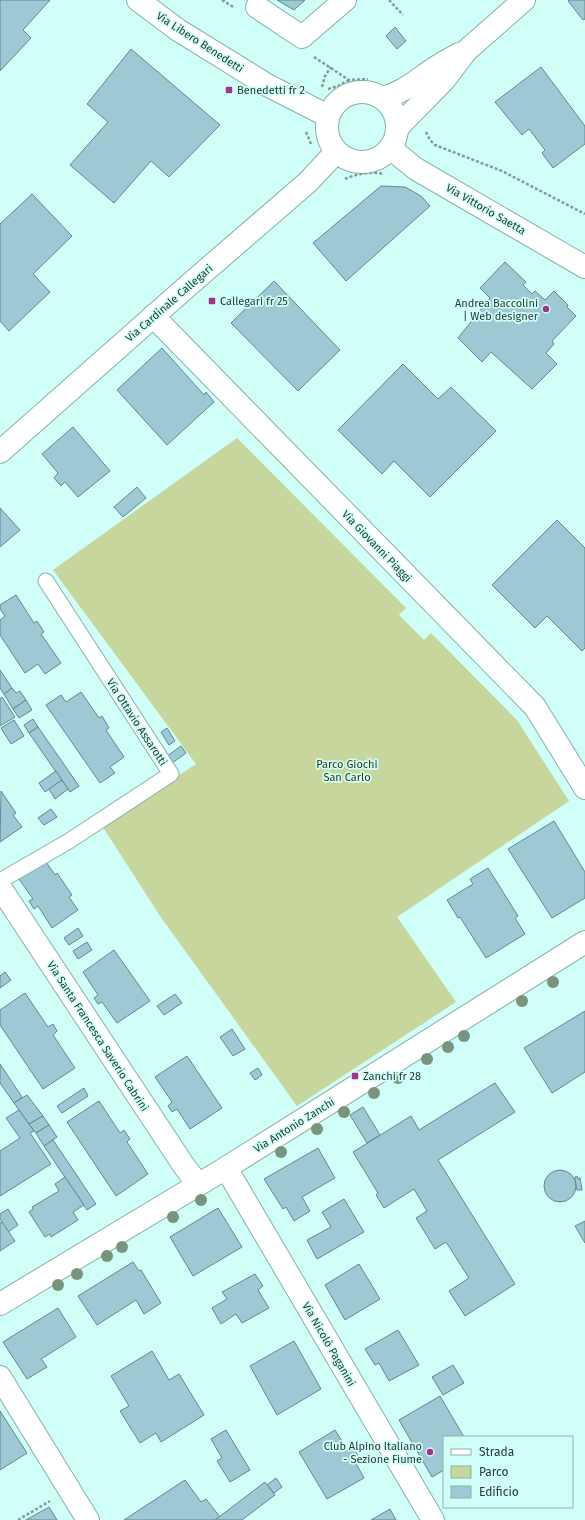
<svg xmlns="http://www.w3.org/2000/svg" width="585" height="1520" font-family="'Fira Sans',sans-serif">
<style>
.green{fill:#c6d69c}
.building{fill:#9cc9d4;stroke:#5e8993}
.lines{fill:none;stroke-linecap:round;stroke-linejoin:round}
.service-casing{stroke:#84b2aa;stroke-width:17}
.pedestrian-casing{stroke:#84b2aa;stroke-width:24}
.minor-casing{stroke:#84b2aa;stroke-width:24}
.path{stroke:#7e9f99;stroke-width:2.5;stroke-dasharray:3 2;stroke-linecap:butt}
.service{stroke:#fff;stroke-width:15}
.pedestrian{stroke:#fff;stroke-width:22}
.minor{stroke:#fff;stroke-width:22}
.tree{fill:#79937c}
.poi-dot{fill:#a4318b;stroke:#cffff6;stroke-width:1.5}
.labels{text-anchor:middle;stroke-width:3.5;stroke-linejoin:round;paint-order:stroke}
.street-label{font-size:11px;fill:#293b38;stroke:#cffff6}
.poi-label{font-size:11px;fill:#293b38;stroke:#cffff6;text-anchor:start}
.park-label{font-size:11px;fill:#333b18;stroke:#cffff6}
</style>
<rect width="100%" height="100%" fill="#cffff6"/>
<path class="green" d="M237,438L406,608L399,615L424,640L431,633L517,720L569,801L397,917L456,1002L297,1106L160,916L101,824L130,808L196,764L53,570Z"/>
<g class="building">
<path d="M0,0H50L23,30L31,38L0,71Z"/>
<path d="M277,0H305L294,10Z"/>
<path d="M569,0H585V19L583,20L568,1Z"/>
<path d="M395,27L406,41L397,49L386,36Z"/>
<path d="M131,49L220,125L169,177L151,161L114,203L70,165L108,122L87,104Z"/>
<path d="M541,67L585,126V144L553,168L542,153L545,150L529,129L522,135L495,102Z"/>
<path d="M381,186L405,187L421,196L430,206L346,281L313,243Z"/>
<path d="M32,194L72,236L33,274L50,292L9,331L0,321V224Z"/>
<path d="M505,262L526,282L523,285L532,294L535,291L545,300L554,291L568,305L567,307L576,316L552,341L554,344L546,353L557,364L532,389L491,352L482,362L458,338L490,298L480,288Z"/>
<path d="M274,281L340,350L298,391L231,323Z"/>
<path d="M162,348L204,395L206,392L214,402L167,445L117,390Z"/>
<path d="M403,364L438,399L451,387L496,431L430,497L394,461L382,474L338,430Z"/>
<path d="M73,427L110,471L78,497L65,482L61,486L54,478L58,473L42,454Z"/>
<path d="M137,487L146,498L123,517L114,507Z"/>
<path d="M0,508L20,530L0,547Z"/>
<path d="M557,520L585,548V648L582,651L547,616L535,628L492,585Z"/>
<path d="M16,595L34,623L37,621L44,632L41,634L61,663L45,674L38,664L25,673L0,635V620L5,616L0,609V605Z"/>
<path d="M0,670L12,688L4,694L0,688Z"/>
<path d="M12,688L16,693L20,691L26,700L13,709L4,694Z"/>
<path d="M81,692L99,718L102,716L109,728L106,730L124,757L110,767L115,773L100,783L46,705L61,695L66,702Z"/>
<path d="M2,697L15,717L0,726V699Z"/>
<path d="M26,700L32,710L19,718L13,709Z"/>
<path d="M33,719L38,727L29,733L24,725Z"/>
<path d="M14,720L24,736L11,744L1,728Z"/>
<path d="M38,727L79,786L70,792L29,733Z"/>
<path d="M167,728L175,741L169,745L161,732Z"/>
<path d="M181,746L186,753L168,766L163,759Z"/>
<path d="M56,771L62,780L45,792L39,783Z"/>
<path d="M62,780L68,789L55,799L49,789Z"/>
<path d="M1,791L16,813L13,815L22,827L0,842Z"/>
<path d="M51,809L57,817L44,825L38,818Z"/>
<path d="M554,821L585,872V898L552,918L508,849Z"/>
<path d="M46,862L55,875L57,873L72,895L69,897L78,910L52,928L38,906L34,909L29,901L33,899L19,879Z"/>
<path d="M488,868L518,916L515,918L525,934L486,958L460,917L458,918L447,900L473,884L470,879Z"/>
<path d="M78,928L83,936L69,945L64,938Z"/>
<path d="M87,942L92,950L78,959L73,951Z"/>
<path d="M114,950L150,1001L117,1023L102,1002L98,1004L94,998L98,995L83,972Z"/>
<path d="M5,972L11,980L0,988V976Z"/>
<path d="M25,993L48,1027L53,1024L57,1031L53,1035L75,1068L43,1089L0,1025V1010Z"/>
<path d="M175,994L182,1003L164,1015L157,1006Z"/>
<path d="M585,1011V1072L552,1093L524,1048Z"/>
<path d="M232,1029L245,1049L233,1056L220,1037Z"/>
<path d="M187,1056L222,1108L190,1129L177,1109L172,1112L168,1106L172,1102L155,1077Z"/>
<path d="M0,1064L22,1097L14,1103L0,1083Z"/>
<path d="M258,1068L262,1075L255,1080L250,1073Z"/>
<path d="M495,1083L515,1112L438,1160L515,1284L465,1316L449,1291L469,1278L446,1242L435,1249L416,1218L427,1211L414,1189L384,1208L376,1195L378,1193L353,1152L411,1116L419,1130Z"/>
<path d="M84,1088L88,1096L62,1113L57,1106Z"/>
<path d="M27,1095L43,1116L29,1124L14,1103Z"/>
<path d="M99,1101L120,1133L124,1130L130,1139L127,1142L148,1174L116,1196L67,1122Z"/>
<path d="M363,1107L380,1135L367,1143L350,1115Z"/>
<path d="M19,1110L34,1131L30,1133L51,1164L0,1196V1151L20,1138L6,1118Z"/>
<path d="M43,1116L49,1125L36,1133L29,1124Z"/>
<path d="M49,1125L57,1137L44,1146L36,1133Z"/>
<path d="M53,1140L96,1204L87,1210L44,1146Z"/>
<path d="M318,1148L335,1178L302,1197L310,1211L294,1221L286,1207L283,1209L264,1179Z"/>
<circle cx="560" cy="1186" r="16"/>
<path d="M577,1176L578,1179L580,1178L582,1190H577L575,1179V1177Z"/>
<path d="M65,1177L84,1205L73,1212L78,1220L51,1237L50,1234L45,1237L29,1212L33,1209L32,1207L59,1191L55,1184Z"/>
<path d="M344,1199L364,1232L317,1259L307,1240L331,1227L322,1212Z"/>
<path d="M218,1208L242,1247L193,1276L170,1237Z"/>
<path d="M8,1209L18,1225L8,1232L0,1219V1214Z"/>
<path d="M585,1221V1243L575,1226Z"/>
<path d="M2,1222L15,1241L0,1251V1223Z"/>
<path d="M133,1262L139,1271L141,1270L161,1303L144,1314L136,1300L97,1325L78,1296Z"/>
<path d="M359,1264L380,1299L345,1320L325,1285Z"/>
<path d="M255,1274L263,1286L258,1290L269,1308L242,1323L236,1314L221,1324L212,1308L227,1299L222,1292Z"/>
<path d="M58,1308L76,1337L41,1359L47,1367L27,1379L3,1342Z"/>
<path d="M398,1330L419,1365L389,1381L379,1363L375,1365L365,1349Z"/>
<path d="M294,1341L321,1389L277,1415L250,1366Z"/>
<path d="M152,1351L169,1380L179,1374L204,1415L161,1442L156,1433L140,1443L120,1411L129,1406L111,1376Z"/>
<path d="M453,1365L464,1383L443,1395L432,1377Z"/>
<path d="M440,1396L464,1437H444V1470L432,1477L399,1420Z"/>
<path d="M0,1411L27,1453L0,1470Z"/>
<path d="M226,1430L250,1470L230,1482L217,1461L222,1458L211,1439Z"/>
<path d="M335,1430L349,1452L354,1449L358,1455L353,1458L364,1478L327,1499L299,1452Z"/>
<path d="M276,1478L282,1487L274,1493L267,1485Z"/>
<path d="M185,1480L201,1502L206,1499L220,1517L215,1520H124Z"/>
<path d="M265,1482L275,1495L242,1520H215Z"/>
<path d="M49,1507L57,1520H26Z"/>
<path d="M390,1509L396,1520H371Z"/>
</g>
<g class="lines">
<defs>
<path id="service" d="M0,881L69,841L171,774L46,581"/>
<path id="pedestrian" d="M257,7L302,37L345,0"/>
<g id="minor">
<path d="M138,0L178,30L267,85L328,116"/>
<circle cx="362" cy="127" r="35"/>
<path d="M383,98C402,93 416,81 432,70C440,64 450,59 459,54"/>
<path d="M397,128L444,80L466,51L524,0"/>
<path d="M390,148L416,169L585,267"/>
<path d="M153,316L535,707L585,788"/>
<path d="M0,452L190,284L308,182L336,152"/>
<path d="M0,887L184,1166L198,1184"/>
<path d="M226,1168L433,1520"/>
<path d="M0,1304L226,1168L585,942"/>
<path d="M0,1377L88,1520"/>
</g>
</defs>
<use href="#service" class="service-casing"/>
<use href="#pedestrian" class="pedestrian-casing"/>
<use href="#minor" class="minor-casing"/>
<g class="path">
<path d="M222,0L235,8"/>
<path d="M389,0L403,15"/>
<path d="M314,57L349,80L368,79"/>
<path d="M322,87L325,76L331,67"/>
<path d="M328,89L338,86L349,80"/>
<path d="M306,132L311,144"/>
<path d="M426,132L430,140L435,145L502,171L585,214"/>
<path d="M345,179C356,174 371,171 383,174"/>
<path d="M18,1520L50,1501"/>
</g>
<use href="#service" class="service"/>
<use href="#pedestrian" class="pedestrian"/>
<use href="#minor" class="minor"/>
</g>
<g class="tree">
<circle cx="553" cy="982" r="6"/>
<circle cx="522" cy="1001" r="6"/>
<circle cx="464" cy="1036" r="6"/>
<circle cx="448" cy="1047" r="6"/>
<circle cx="427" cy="1059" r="6"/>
<circle cx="398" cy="1078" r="6"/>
<circle cx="374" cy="1093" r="6"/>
<circle cx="344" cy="1112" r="6"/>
<circle cx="317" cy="1129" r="6"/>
<circle cx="281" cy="1152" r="6"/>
<circle cx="201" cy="1200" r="6"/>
<circle cx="173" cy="1217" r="6"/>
<circle cx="122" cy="1247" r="6"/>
<circle cx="107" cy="1256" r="6"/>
<circle cx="77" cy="1274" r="6"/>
<circle cx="58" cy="1285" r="6"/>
</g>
<g class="poi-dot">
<rect x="225" y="86" width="8" height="8" rx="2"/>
<rect x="208" y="297" width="8" height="8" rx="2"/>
<circle cx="546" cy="309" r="4"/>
<rect x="351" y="1072" width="8" height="8" rx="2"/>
<circle cx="430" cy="1452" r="4"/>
</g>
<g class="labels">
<g class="street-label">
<text transform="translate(200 42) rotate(33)" y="4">Via Libero Benedetti</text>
<text transform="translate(486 209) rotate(30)" y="4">Via Vittorio Saetta</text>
<text transform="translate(169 303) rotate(-41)" y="4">Via Cardinale Callegari</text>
<text transform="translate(377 546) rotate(46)" y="4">Via Giovanni Piaggi</text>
<text transform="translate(137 722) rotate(57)" y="4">Via Ottavio Assarotti</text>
<text transform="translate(98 1036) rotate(57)" y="4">Via Santa Francesca Saverio Cabrini</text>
<text transform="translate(294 1125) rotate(-32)" y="4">Via Antonio Zanchi</text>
<text transform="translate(329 1344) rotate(60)" y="4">Via Nicolò Paganini</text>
</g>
<g class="poi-label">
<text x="237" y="94">Benedetti fr 2</text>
<text x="220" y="305">Callegari fr 25</text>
<text x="538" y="307" text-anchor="end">Andrea Baccolini<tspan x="538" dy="13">| Web designer</tspan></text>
<text x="363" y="1080">Zanchi fr 28</text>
<text x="422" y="1450" text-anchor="end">Club Alpino Italiano<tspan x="422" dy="13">- Sezione Fiume</tspan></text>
</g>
<g class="park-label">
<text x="347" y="768">Parco Giochi<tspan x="347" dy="13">San Carlo</tspan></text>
</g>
</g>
<rect x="443" y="1436" width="130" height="72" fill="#cffff6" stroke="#8db1aa"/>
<rect x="451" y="1449" width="20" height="6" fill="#ffffff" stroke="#8db1aa"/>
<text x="479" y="1456" font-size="12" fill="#293b38">Strada</text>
<rect x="451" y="1466" width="20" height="12" fill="#c6d69c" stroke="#8db1aa"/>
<text x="479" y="1476" font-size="12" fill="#293b38">Parco</text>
<rect x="451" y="1486" width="20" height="12" fill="#9cc9d4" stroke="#8db1aa"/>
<text x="479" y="1496" font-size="12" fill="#293b38">Edificio</text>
</svg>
